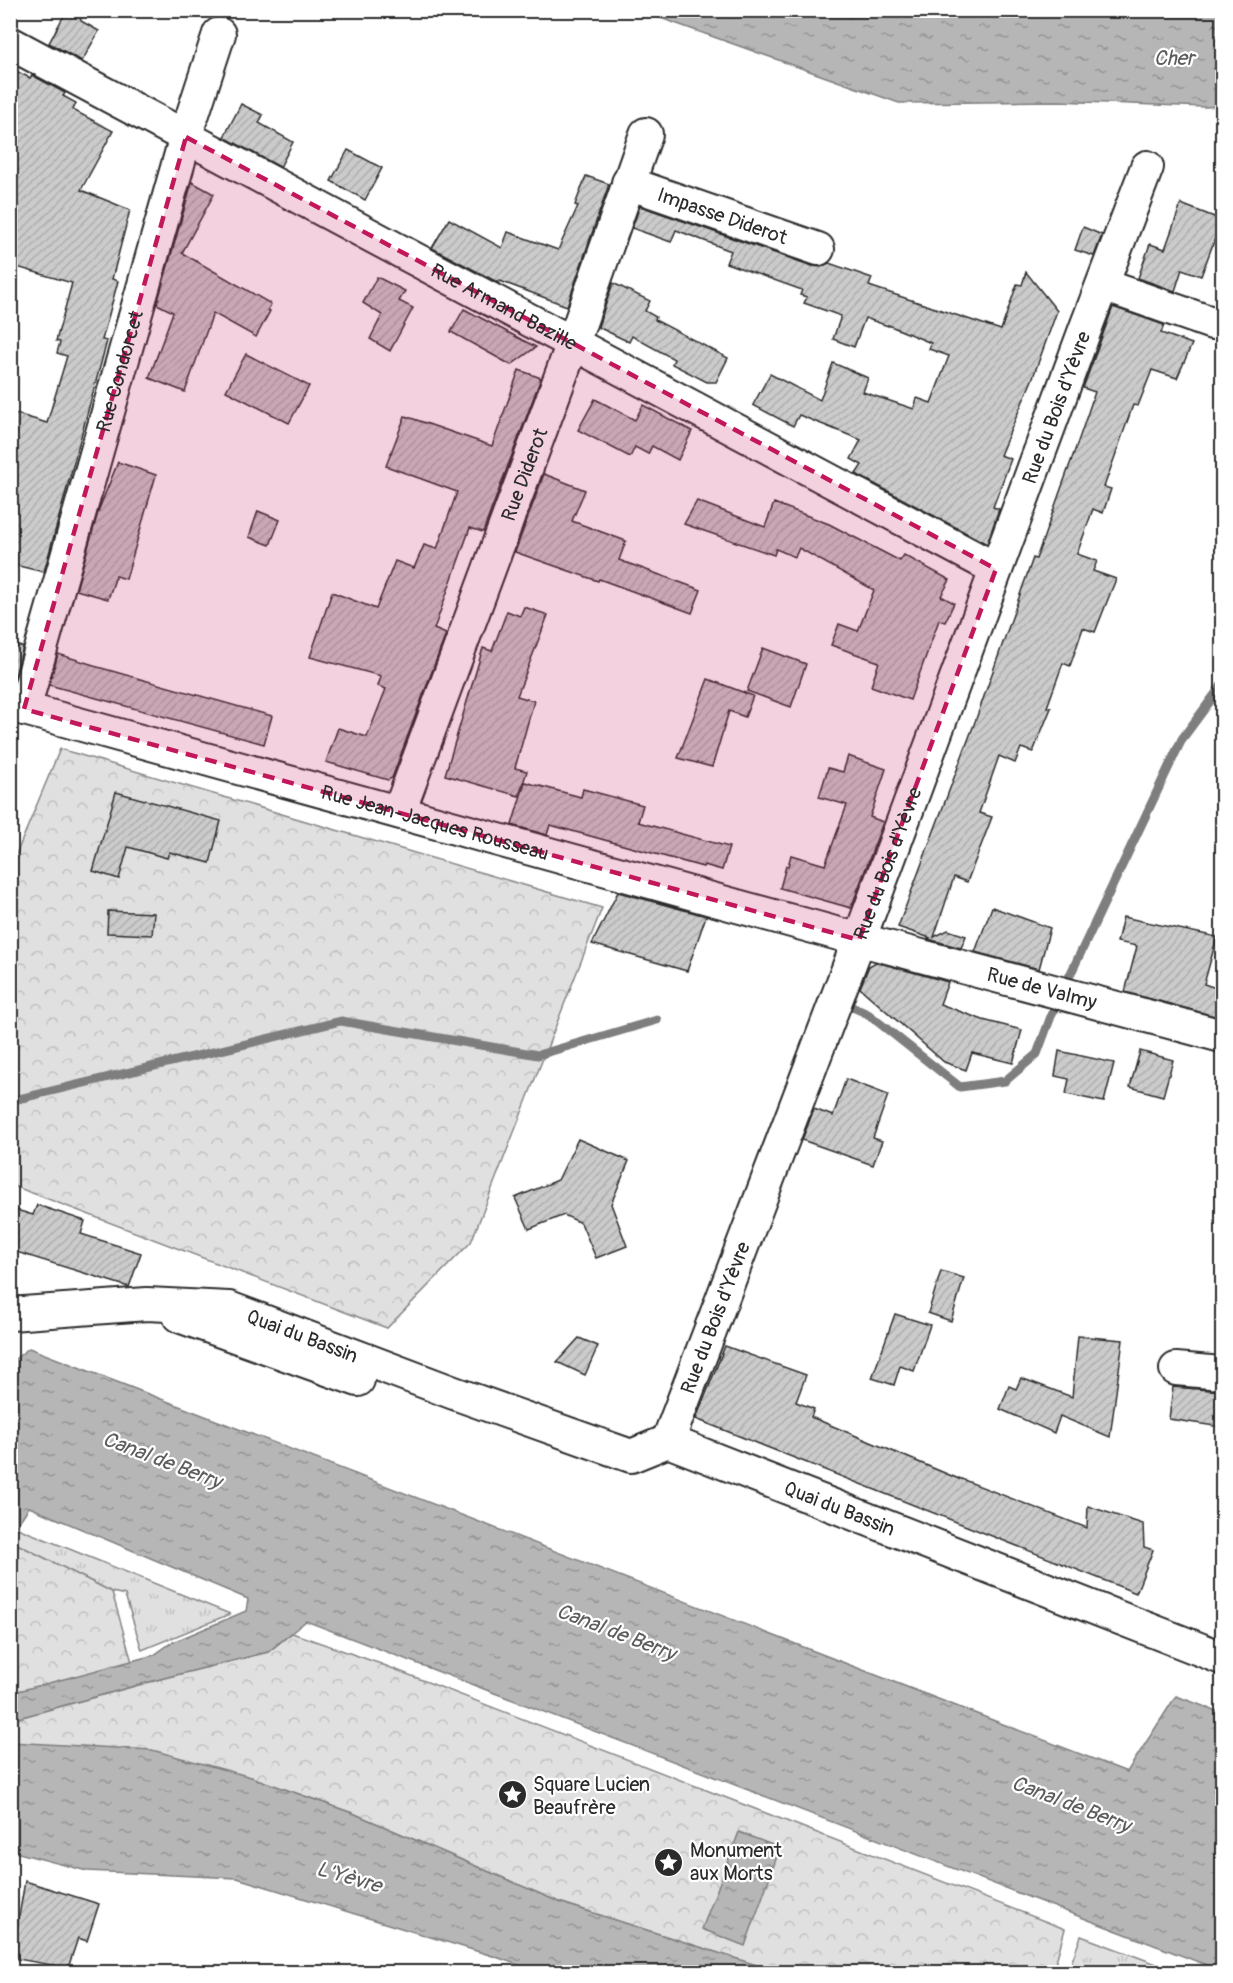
<svg xmlns="http://www.w3.org/2000/svg" width="1233" height="1983" font-family="Pangolin,sans-serif">
<style>
.grass{fill:url(#grass-tufts);stroke:#868686;stroke-width:1.5}
.forest{fill:url(#forest-crowns);stroke:#868686;stroke-width:1.5}
.water{fill:url(#water-ripples);stroke:#7e7e7e;stroke-width:1.5}
.lines{fill:none;stroke-linecap:round;stroke-linejoin:round}
.stream{stroke:#7e7e7e;stroke-width:9}
.building{fill:url(#building-hatch);stroke:#2b2b2b;stroke-width:1.5}
.minor-casing{stroke:#2b2b2b;stroke-width:36}
.minor{stroke:#fff;stroke-width:32}
.marked{fill:#c2185b;fill-opacity:0.2;stroke:#c2185b;stroke-width:4.5;stroke-dasharray:12 8;stroke-linejoin:round}
.labels{text-anchor:middle;stroke-width:4.5;stroke-linejoin:round;paint-order:stroke}
.street-label{font-size:20px;fill:#2b2b2b;stroke:#fff}
.poi-label{font-size:20px;fill:#2b2b2b;stroke:#fff;text-anchor:start}
.water-label{font-size:21px;font-style:italic;fill:#5c5c5c;stroke:#fff}
</style>
<defs>
<pattern id="grass-tufts" width="24" height="20" patternUnits="userSpaceOnUse" patternTransform="scale(1.5)"><rect width="24" height="20" fill="#e0e0e0"/><path d="M3 7l-1-3M5 7V3M7 7l1-3M15 17l-1-3M17 17v-4M19 17l1-3" fill="none" stroke="#c0c0c0"/></pattern>
<pattern id="forest-crowns" width="20" height="18" patternUnits="userSpaceOnUse" patternTransform="scale(1.5)"><rect width="20" height="18" fill="#e0e0e0"/><path d="M2 6a3 3 0 1 1 6 0M12 15a3 3 0 1 1 6 0" fill="none" stroke="#c0c0c0"/></pattern>
<pattern id="water-ripples" width="26" height="14" patternUnits="userSpaceOnUse" patternTransform="scale(1.5)"><rect width="26" height="14" fill="#b6b6b6"/><path d="M2 4q2-2 4 0t4 0M15 11q2-2 4 0t4 0" fill="none" stroke="#949494"/></pattern>
<pattern id="building-hatch" width="6" height="6" patternUnits="userSpaceOnUse" patternTransform="scale(1.5)"><rect width="6" height="6" fill="#cbcbcb"/><path d="M-1 1l2-2M0 6l6-6M5 7l2-2" fill="none" stroke="#aeaeae"/></pattern>
</defs>
<rect width="100%" height="100%" fill="#fff"/>
<filter id="ink" filterUnits="userSpaceOnUse"><feTurbulence type="fractalNoise" baseFrequency=".0167" numOctaves="2"/><feDisplacementMap in="SourceGraphic" scale="12" xChannelSelector="R" yChannelSelector="G"/><feConvolveMatrix kernelMatrix="1 2 1 2 8 2 1 2 1" color-interpolation-filters="sRGB"/></filter>
<g filter="url(#ink)">
<g class="grass">
<path d="M15,1527L230,1614L142,1650L125,1595L112,1592L11,1541L10,1534Z"/>
<path d="M1081,1936L1178,1972H1068Z"/>
</g>
<g class="forest">
<path d="M60,749L602,908L471,1242L387,1328L11,1185L10,869Z"/>
<path d="M11,1541L112,1592L132,1662L11,1693Z"/>
<path d="M292,1633L381,1664L1065,1929L1053,1972H895L868,1970L860,1972H778L559,1902L355,1814L251,1777L11,1742V1720L164,1678L268,1652Z"/>
</g>
<g class="water">
<path d="M641,11H1222V106L1205,107L1058,101L899,103Z"/>
<path d="M29,1348L1127,1772L1176,1696L1222,1713V1971L306,1621L268,1652L164,1678L11,1720V1693L154,1655L171,1643L246,1611L248,1599L29,1507L11,1534V1362Z"/>
<path d="M10,1742L152,1750L251,1777L355,1814L559,1902L778,1972H538L496,1957L237,1878L87,1871L11,1851Z"/>
<path d="M739,1832L780,1848L745,1946L702,1929Z"/>
</g>
<g class="lines">
<g class="stream">
<path d="M850,1006L868,1014L960,1087L1005,1081L1037,1054L1053,1011L1182,739L1222,685"/>
<path d="M10,1101L341,1021L538,1055L657,1020"/>
</g>
</g>
<g class="building">
<path d="M67,10H79L81,21L99,31L82,61L49,43Z"/>
<path d="M10,68L30,78L32,75L65,93L63,96L76,103L73,110L113,131L81,190L130,210L112,279L118,281L102,340L107,341L44,572L10,564V412L47,423L67,356L57,353L60,342L56,341L72,283L10,265Z"/>
<path d="M241,104L263,115L259,123L293,142L280,167L224,137Z"/>
<path d="M348,150L382,168L365,200L331,181Z"/>
<path d="M586,176L609,184L567,306L500,281L499,283L432,248L449,219L502,248L508,232L558,250L578,206L575,205Z"/>
<path d="M192,182L214,194L182,253L271,304L268,310L270,311L256,337L213,313L185,392L149,378L173,312L157,304Z"/>
<path d="M1181,204L1222,220L1201,276L1182,269L1175,291L1138,278L1150,244L1165,249Z"/>
<path d="M640,206L812,266L821,267L829,263L872,278L869,286L1001,330L1017,284L1022,285L1026,272L1057,311L1032,380L1000,455L1011,459L993,507L999,509L987,544L856,474L862,465L851,459L861,440L799,415L793,426L753,405L770,374L820,400L833,363L868,378L863,392L914,409L917,398L931,403L949,356L929,349L931,343L888,325V326L865,318L854,347L833,339L841,316L804,303L807,297L800,295L802,290L726,263L731,251L676,230L671,242L632,228Z"/>
<path d="M1083,227L1102,235L1094,256L1075,250Z"/>
<path d="M377,277L405,291L399,301L413,308L390,351L370,339L382,315L363,303Z"/>
<path d="M613,283L650,301L645,311L656,317L655,320L728,358L716,382H707L672,364L674,359L632,336L629,342L598,327Z"/>
<path d="M1113,307L1164,325L1161,333L1192,344L1177,378L1152,370L1138,406L1133,405L1120,442L1104,487L1111,489L1103,513L1093,509L1077,554L1097,561L1093,571L1116,579L1095,632L1083,628L1070,666L1063,663L1047,707L1051,708L1033,752L1021,748L1015,763L999,756L979,813L992,817L967,882L954,877L934,937L948,930L966,936L961,948L928,939L930,938L898,927L976,719L1033,558L1036,559L1080,436L1095,392L1083,388Z"/>
<path d="M464,309L511,334L536,347L511,365L451,332Z"/>
<path d="M246,354L309,386L289,423L226,391Z"/>
<path d="M519,370L541,378L483,532L470,528L434,629L446,634L392,778L388,780L326,762L338,728L367,737L386,689L378,686L381,676L310,657L332,592L376,609L395,561L414,568L424,545L437,549L457,492L386,466L405,416L492,446Z"/>
<path d="M595,399L635,420L643,405L692,431L678,460L652,446L648,454L635,447L630,457L578,430Z"/>
<path d="M118,462L156,475L126,579L116,576L108,599L76,590L99,509Z"/>
<path d="M544,474L585,490L572,521L626,541L619,560L701,590L692,613L599,579L598,581L515,552Z"/>
<path d="M697,501L765,527L774,503L829,524L900,561L904,555L950,580L941,596L954,603L945,622L939,620L910,700L871,686L879,662L831,645L839,624L858,631L874,590L799,548L795,557L776,549L774,555L684,524Z"/>
<path d="M258,511L280,520L270,545L249,537Z"/>
<path d="M524,607L548,615L517,696L534,701L515,768L527,771L519,796L445,775L483,648L492,651L507,611L520,616Z"/>
<path d="M10,643L23,647L15,676L10,675Z"/>
<path d="M763,648L806,664L791,707L747,691Z"/>
<path d="M58,654L94,665V666L272,716L264,744L49,685Z"/>
<path d="M708,679L753,696L745,717L729,711L712,767L678,758Z"/>
<path d="M848,756L886,769L870,817L883,822L851,908L780,888L786,866H788L791,855L825,865L847,805L819,797L828,768L843,772Z"/>
<path d="M525,782L581,797L583,789L643,805L638,822L729,847L722,870L704,865L703,867L550,825L547,835L512,825Z"/>
<path d="M116,792L221,821L210,863L169,852L167,858L128,847L119,879L93,871Z"/>
<path d="M618,892L706,916L687,971L592,944Z"/>
<path d="M992,907L1050,928L1039,969L975,952Z"/>
<path d="M108,911L154,913L152,935L107,933Z"/>
<path d="M1123,917L1217,937L1204,984L1222,990V1018L1125,992L1137,946L1117,942Z"/>
<path d="M876,962L948,982L940,1004L983,1020L1022,1030L1013,1063L972,1053L966,1070L944,1062L860,988L869,966Z"/>
<path d="M1059,1051L1114,1063L1104,1102L1066,1094L1069,1079L1055,1076Z"/>
<path d="M1140,1051L1173,1060L1163,1096L1130,1087Z"/>
<path d="M846,1079L888,1095L873,1138L882,1141L873,1165L802,1140L814,1109L833,1116Z"/>
<path d="M578,1139L629,1161L611,1204L627,1246L596,1258L581,1223L564,1215L529,1229L515,1198L558,1180Z"/>
<path d="M37,1205L85,1221L81,1234L141,1253L129,1287L10,1250V1208L33,1215Z"/>
<path d="M941,1271L964,1278L951,1321L928,1313Z"/>
<path d="M895,1314L930,1325L914,1371L900,1366L894,1385L872,1378Z"/>
<path d="M1078,1336L1123,1340L1110,1437L1060,1416L1054,1433L1000,1409L1009,1386L1016,1389L1021,1378L1072,1397Z"/>
<path d="M579,1338L598,1346L585,1375L557,1362Z"/>
<path d="M725,1346L806,1375L796,1402L814,1409L811,1417L959,1479V1478L1087,1528L1088,1506L1143,1524L1144,1547L1153,1550L1136,1593L696,1419Z"/>
<path d="M1173,1387L1222,1391L1221,1427L1169,1419Z"/>
<path d="M25,1881L99,1904L87,1941L78,1938L68,1968L12,1958Z"/>
</g>
<g class="lines">
<defs>
<g id="minor">
<path id="s1" d="M10,43L996,569"/>
<path id="s2" d="M628,183L818,249"/>
<path d="M1103,285L1212,323"/>
<path id="s3" d="M10,705L835,933L1222,1036"/>
<path id="s4" d="M24,709L188,129L219,34"/>
<path id="s5" d="M399,812L573,343L646,134"/>
<path id="s6" d="M10,1314L147,1304L229,1308L454,1393L631,1456L668,1441L1222,1658"/>
<path d="M179,1316L358,1380"/>
<path d="M1176,1369L1222,1373"/>
<path id="s7" d="M668,1441L859,940L1086,327L1147,167"/>
</g>
</defs>
<use href="#minor" class="minor-casing"/>
<use href="#minor" class="minor"/>
</g>
</g>
<path class="marked" d="M186,137L996,569L859,940L24,709Z"/>
<defs>
<symbol id="sight-disc" viewBox="-11 -11 22 22"><circle r="9.5" fill="#2b2b2b" stroke="#fff"/><path d="M0-6L1.8-2.2L6-1.7L2.9 1.2L3.7 5.4L0 3.3L-3.7 5.4L-2.9 1.2L-6-1.7L-1.8-2.2Z" fill="#fff"/></symbol>
</defs>
<g fill-rule="evenodd">
<use href="#sight-disc" x="496" y="1778" width="33" height="33"/>
<use href="#sight-disc" x="652" y="1846" width="33" height="33"/>
</g>
<g class="labels">
<g class="street-label">
<text dy="7" stroke="none"><textPath href="#s2" startOffset="100">Impasse Diderot</textPath></text>
<text dy="7" stroke="none"><textPath href="#s1" startOffset="560">Rue Armand Bazille</textPath></text>
<text dy="7" stroke="none"><textPath href="#s4" startOffset="351">Rue Condorcet</textPath></text>
<text dy="7" stroke="none"><textPath href="#s7" startOffset="1104">Rue du Bois d'Yèvre</textPath></text>
<text dy="7" stroke="none"><textPath href="#s5" startOffset="360">Rue Diderot</textPath></text>
<text dy="7" stroke="none"><textPath href="#s3" startOffset="441">Rue Jean-Jacques Rousseau</textPath></text>
<text dy="7" stroke="none"><textPath href="#s7" startOffset="618">Rue du Bois d'Yèvre</textPath></text>
<text dy="7" stroke="none"><textPath href="#s3" startOffset="1070">Rue de Valmy</textPath></text>
<text dy="7" stroke="none"><textPath href="#s7" startOffset="132">Rue du Bois d'Yèvre</textPath></text>
<text dy="7" stroke="none"><textPath href="#s6" startOffset="298">Quai du Bassin</textPath></text>
<text dy="7" stroke="none"><textPath href="#s6" startOffset="872">Quai du Bassin</textPath></text>
</g>
<g class="poi-label">
<text x="533" y="1791">Square Lucien<tspan x="533" dy="23">Beaufrère</tspan></text>
<text x="690" y="1857">Monument<tspan x="690" dy="23">aux Morts</tspan></text>
</g>
<g class="water-label">
<text x="1174" y="65">Cher</text>
<text transform="translate(162 1460) rotate(21)" y="7">Canal de Berry</text>
<text transform="translate(616 1632) rotate(21)" y="7">Canal de Berry</text>
<text transform="translate(1071 1804) rotate(21)" y="7">Canal de Berry</text>
<text transform="translate(349 1877) rotate(16)" y="7">L'Yèvre</text>
</g>
</g>
<rect width="1233" height="1983" fill="none" stroke="#fff" stroke-width="36"/>
<rect x="18" y="18" width="1197" height="1947" fill="none" stroke="#2b2b2b" stroke-width="2" filter="url(#ink)"/>
</svg>
